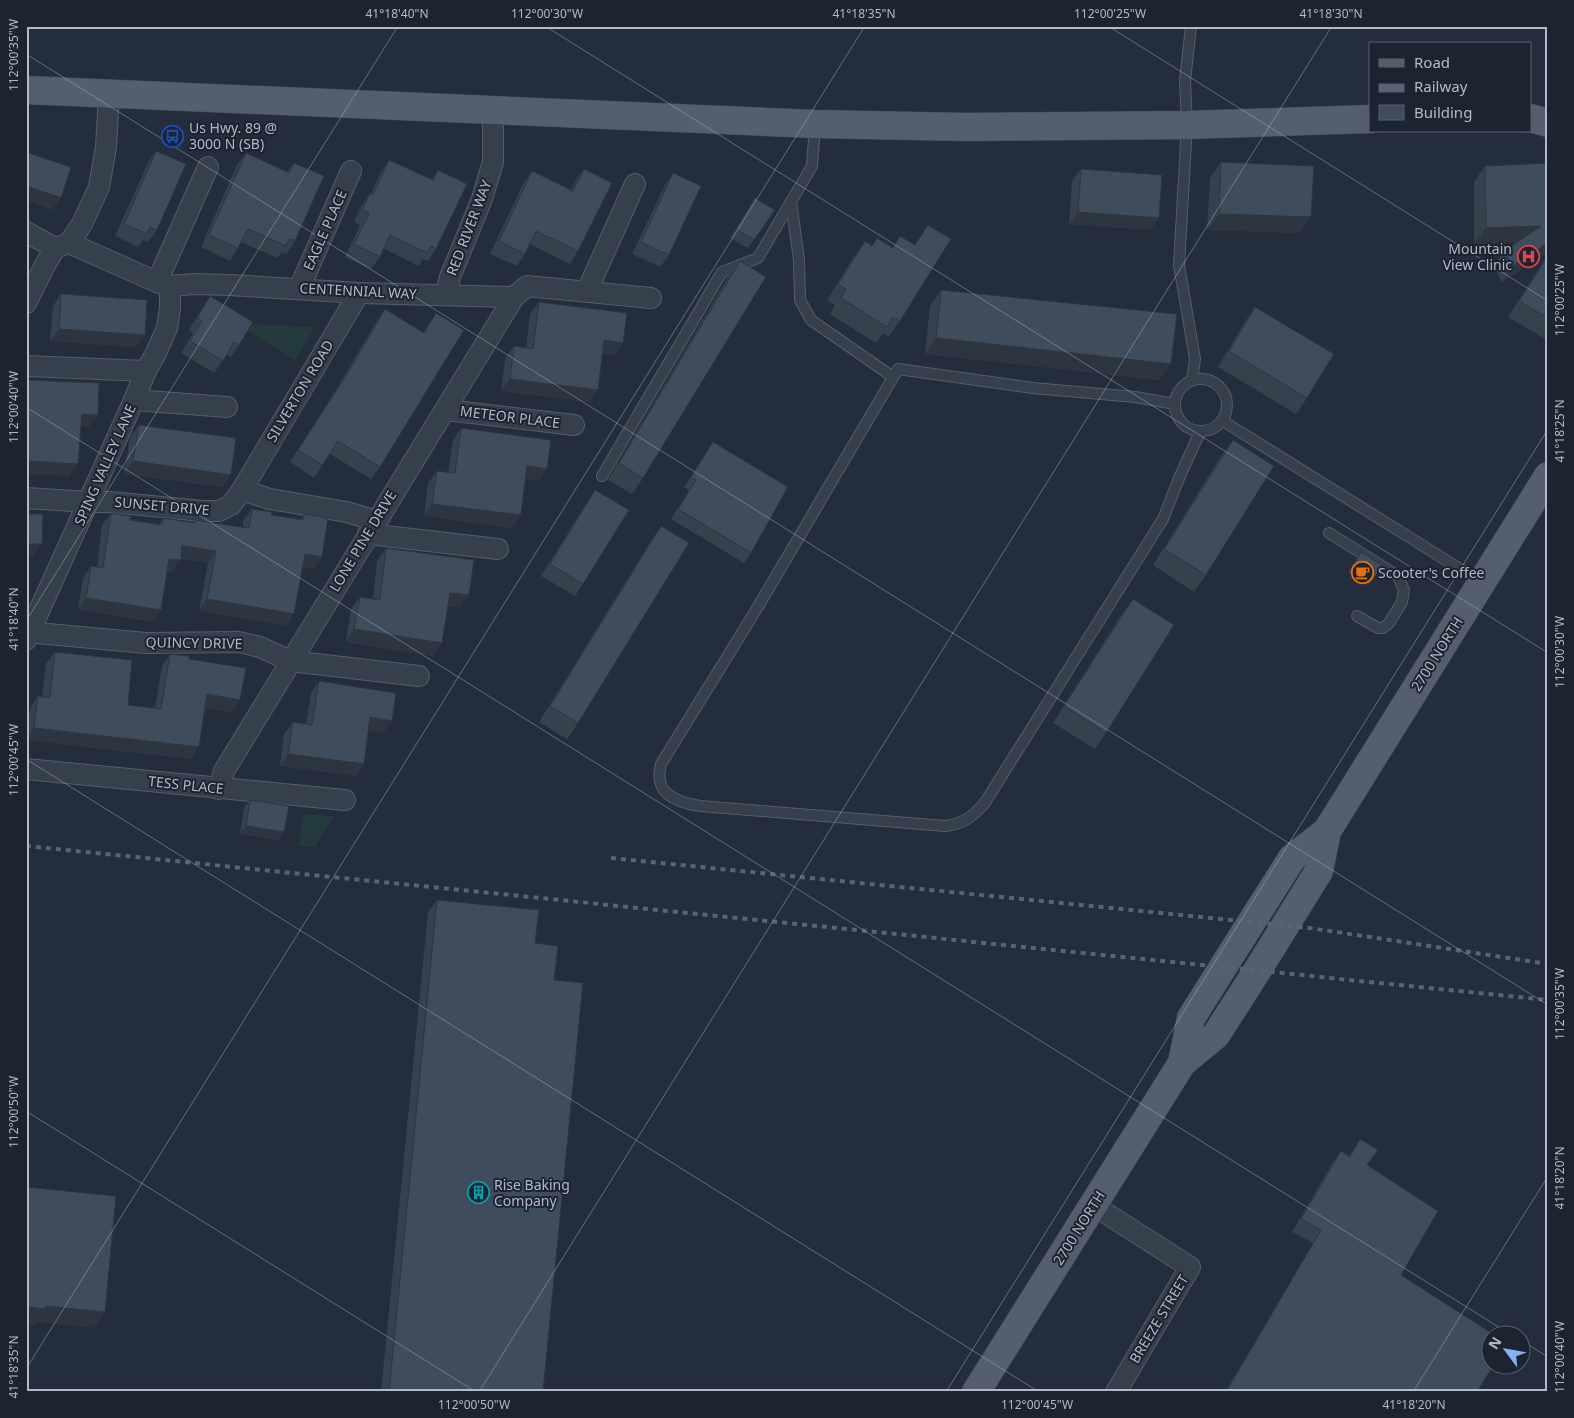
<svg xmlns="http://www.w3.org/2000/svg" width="1574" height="1418" font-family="'Noto Sans',sans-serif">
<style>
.green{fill:#253a3d}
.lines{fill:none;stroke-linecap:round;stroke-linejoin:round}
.lane-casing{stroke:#555d6a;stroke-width:12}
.street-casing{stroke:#555d6a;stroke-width:22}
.primary-casing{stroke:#404855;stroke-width:29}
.lane{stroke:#363f4c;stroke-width:10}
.street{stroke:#363f4c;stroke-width:20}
.primary{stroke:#545e6c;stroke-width:28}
.rail{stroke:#586373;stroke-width:4;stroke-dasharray:5 5;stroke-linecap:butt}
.wall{fill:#36414e}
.shaded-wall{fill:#2c3540}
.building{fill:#3f4c5b;stroke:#2c3540}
.ticks{fill:none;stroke:#b2bac8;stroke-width:1;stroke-opacity:0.45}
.labels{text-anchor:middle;stroke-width:4;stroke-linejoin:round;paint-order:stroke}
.poi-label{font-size:14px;fill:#b2bac8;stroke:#1c2431;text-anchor:start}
.street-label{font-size:14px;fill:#b2bac8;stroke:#1c2431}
.neatline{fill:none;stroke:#b2bac8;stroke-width:2}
.ticks-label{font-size:12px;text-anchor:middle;fill:#b2bac8}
</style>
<rect width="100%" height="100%" fill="#232d3c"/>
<g class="green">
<path d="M250,324L315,327L295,360L246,330Z"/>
<path d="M303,814L334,816L315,847L299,846Z"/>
</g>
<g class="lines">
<defs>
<g id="lane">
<path d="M1191,26L1185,81L1187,125L1179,265L1195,359L1192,380"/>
<path d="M791,201L799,260L800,300L811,320L893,377"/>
<circle cx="1201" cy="405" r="26"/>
<path d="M1175,404L1135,397L1033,388L898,369L756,610L661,764C653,794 676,802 700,806L945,826C963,824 972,817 984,804L1163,519L1180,476L1200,432"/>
<path d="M1223,421L1481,582"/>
<path d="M602,476L722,272L758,258L812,166L815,126"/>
<path d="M1329,533L1398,576L1404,590L1402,602L1389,623L1383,628H1378L1357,616"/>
</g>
<g id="street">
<path d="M26,232L55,248"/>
<path d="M69,243L157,282L170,286L194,284L230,285L359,293L514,297L527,286L651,298"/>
<path d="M157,282L208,167"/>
<path d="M299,289L351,171"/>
<path d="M587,291L635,184"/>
<path d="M446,295L450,277L482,199L493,162V110"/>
<path d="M26,303L44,267L55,248L69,243L82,224L99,187L106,147L109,93"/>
<path d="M27,366L146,371"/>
<path d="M134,400L227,407"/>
<path d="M446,410L574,425"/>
<path d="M242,490L359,293"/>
<path d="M26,498L88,502H110L203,511H219L231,505L242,490L270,499L347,512L376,521"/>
<path d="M368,534L498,549"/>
<path d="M26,632L146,643L239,642L260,647L290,661L419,676"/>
<path d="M26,640L134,400L146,371L156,353L167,328L170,308V286"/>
<path d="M26,769L345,800"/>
<path d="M219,789L224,771L514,297"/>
<path d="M1093,1205L1190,1267L1116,1392"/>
</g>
<g id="primary">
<path d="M26,90L815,124L967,127L1187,125L1370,119"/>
<path d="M1530,118L1548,123"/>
<path d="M1182,1063L1191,1018L1223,967L1292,858L1327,831"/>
<path d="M976,1392L1182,1063L1216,1035L1257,971L1319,871L1327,831L1548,476"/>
</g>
</defs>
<use href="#lane" class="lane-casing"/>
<use href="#street" class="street-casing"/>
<use href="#primary" class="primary-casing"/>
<use href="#lane" class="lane"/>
<use href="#street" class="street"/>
<use href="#primary" class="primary"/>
<g class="rail">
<path d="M26,846L1548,1000"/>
<path d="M611,858L1310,928L1548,964"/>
</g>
</g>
<g class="wall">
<path d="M156,151L157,230L148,242L143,240L138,247L115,236L148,163Z"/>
<path d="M246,153L287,172L294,163L295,241L287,254L282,252L277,258L241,242L238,248L230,261L201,247L237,165Z"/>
<path d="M389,160L432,179L438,170L436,249L428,261L423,259L419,266L383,248L380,257L371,269L345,257L360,225L354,222L361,206L370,193L371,194L381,172Z"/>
<path d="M1221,162L1300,233L1207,230L1210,178Z"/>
<path d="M1485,166L1548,252L1502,282L1493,267L1504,251L1516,243L1474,244V182Z"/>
<path d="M584,169L578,251L570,264L530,244L525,254L517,266L490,254L523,184L532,171L571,190L575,181Z"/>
<path d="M1081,169L1159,218L1150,230L1069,224L1072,181Z"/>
<path d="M673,173L669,255L660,267L632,254L665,185Z"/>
<path d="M755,198L775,210L748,248L730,238Z"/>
<path d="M928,225L900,321L888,337L883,333L876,343L830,314L835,305L827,300L853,258L865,241L872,246L892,248L900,236L914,245Z"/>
<path d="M1548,254V341L1508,317Z"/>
<path d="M740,261L643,478L632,494L608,480L728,277Z"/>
<path d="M941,290L1171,364L1159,380L925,354L930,306Z"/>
<path d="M61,294L145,335L136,347L50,341L53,306Z"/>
<path d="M210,296L239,345L231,357L227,355L214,373L181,353L193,333L189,330L202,308Z"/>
<path d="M539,302L615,355L602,354L589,402L501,391L505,359L514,346L526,348L530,314Z"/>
<path d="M1255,307L1307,398L1296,414L1218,367L1244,323Z"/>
<path d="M385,309L423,333L436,313L380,467L371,479L330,454L314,478L290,462L337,388L376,322Z"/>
<path d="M139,425L231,475L222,487L124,474L130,437Z"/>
<path d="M461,428L547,469L539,481L526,479L512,528L424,516L428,483L437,471L448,473L453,440Z"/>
<path d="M1233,440L1206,575L1194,592L1153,565L1221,456Z"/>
<path d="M713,442L751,553L744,563L671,519L689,490L684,487Z"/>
<path d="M595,490L583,584L575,596L541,576L587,502Z"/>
<path d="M252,509L271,515L301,519L304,514L322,557L314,569L302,567L294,614L286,626L199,611L208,563L181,559L172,572H167L153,622L78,609L83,578L91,566L97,567L102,525L111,513L130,520L159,524L163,518L193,522L195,520L243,528V521Z"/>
<path d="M661,526L578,723L567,739L539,722L650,542Z"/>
<path d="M386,548L469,595L460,607L448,606L433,656L346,642L351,609L360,597L373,599L377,561Z"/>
<path d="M1361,552L1375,577L1369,585L1348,572Z"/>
<path d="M1133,599L1106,733L1095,749L1053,723L1121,615Z"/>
<path d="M55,652L128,705L155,708L162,666L170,654L189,659L232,712L205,708L191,759L26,740L30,708L38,696L42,697L46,664Z"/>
<path d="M319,681L392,721L383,733L369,731L364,764L356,776L280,766L284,734L293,722L306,724L311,693Z"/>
<path d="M250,800L278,840L240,834L244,808Z"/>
<path d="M437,900L535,943L554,980L543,1392H381L428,912Z"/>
<path d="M1360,1139L1367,1165L1401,1275L1477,1392H1225L1313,1243L1292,1232L1332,1163L1341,1151L1349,1156Z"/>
</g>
<g class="shaded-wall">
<path d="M26,186L61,198L52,210L26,201Z"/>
<path d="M1078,212L1159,218L1150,230L1069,224Z"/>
<path d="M1219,214L1311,217L1300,233L1207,230Z"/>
<path d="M1541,226L1529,243L1474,244L1486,228Z"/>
<path d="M1548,243V252L1502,282L1513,266Z"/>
<path d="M59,329L145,335L136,347L50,341Z"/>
<path d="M936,338L1171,364L1159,380L925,354Z"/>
<path d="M604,340L623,343L615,355L595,353Z"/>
<path d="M510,379L598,390L589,402L501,391Z"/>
<path d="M82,414L98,415L89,427L73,426Z"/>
<path d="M26,461L78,464L69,476L26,474Z"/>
<path d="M133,461L231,475L222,487L124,474Z"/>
<path d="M527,466L547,469L539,481L519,478Z"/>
<path d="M432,504L521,515L512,528L424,516Z"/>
<path d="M28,544H42L33,556H26Z"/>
<path d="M182,546L216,551L208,563L174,558Z"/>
<path d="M305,554L322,557L314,569L296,566Z"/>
<path d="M169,559L181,560L172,572L161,571Z"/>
<path d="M450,593L469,595L460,607L441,605Z"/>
<path d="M86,598L161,610L153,622L78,609Z"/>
<path d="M207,599L294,614L286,626L199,611Z"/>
<path d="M354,629L442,643L433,656L346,642Z"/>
<path d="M207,694L240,700L232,712L198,707Z"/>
<path d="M370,717L392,721L383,733L362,730Z"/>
<path d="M34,728L199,747L191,759L26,740Z"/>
<path d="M288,754L364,764L356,776L280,766Z"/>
<path d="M246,826L284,832L278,840L240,834Z"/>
<path d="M46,1306L105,1312L94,1328L36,1322L34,1325L26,1324L27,1307Z"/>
</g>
<g class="building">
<path d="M156,151L186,164L157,230L150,227L147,234L124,224Z"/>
<path d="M26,152L71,167L61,198L26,186Z"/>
<path d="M246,153L289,173L294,163L324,176L295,241L289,239L286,246L248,229L238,248L209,235Z"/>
<path d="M389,160L433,180L438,170L467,184L436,249L431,246L427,253L390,235L380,257L354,244L369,213L362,210L370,193L373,195Z"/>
<path d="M1221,162L1314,166L1311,217L1219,214Z"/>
<path d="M1548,163V243L1513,266L1504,251L1541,226L1486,228L1485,166Z"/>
<path d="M584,169L612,183L578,251L536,231L525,254L499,241L532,171L573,191Z"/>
<path d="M1081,169L1162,175L1159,218L1078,212Z"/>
<path d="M673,173L701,186L669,255L641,242Z"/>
<path d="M755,198L775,210L754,240L736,229Z"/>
<path d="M928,225L951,239L900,321L893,317L887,327L841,298L846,289L838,284L865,241L872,246L877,238L893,248L900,236L915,245Z"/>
<path d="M1548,256V318L1519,301Z"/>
<path d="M740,261L766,277L643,478L619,463Z"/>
<path d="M941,290L1177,314L1171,364L936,338Z"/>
<path d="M61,294L147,300L145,335L59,329Z"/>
<path d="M210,296L253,322L239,345L234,342L223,361L190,341L202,321L197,318Z"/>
<path d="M539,302L627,313L623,343L604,340L598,390L510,379L514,346L533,349Z"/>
<path d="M1255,307L1334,354L1307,398L1229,351Z"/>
<path d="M385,309L424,333L436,313L464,330L380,467L338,441L322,465L298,450L346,376Z"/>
<path d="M26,380L99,383L98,415L82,414L78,464L26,461Z"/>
<path d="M139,425L236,438L231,475L133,461Z"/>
<path d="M461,428L551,440L547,469L527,466L521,515L432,504L437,471L455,473Z"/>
<path d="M1233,440L1274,466L1206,575L1164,549Z"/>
<path d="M713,442L788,487L751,553L678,509L696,480L691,477Z"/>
<path d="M595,490L629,510L583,584L550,564Z"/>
<path d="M252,509L272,512L271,515L303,520L304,514L328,518L322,557L305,554L294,614L207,599L216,551L182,546L181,560L169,559L161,610L86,598L91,566L103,568L111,513L131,516L130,520L162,525L163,518L195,523V520L249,528Z"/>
<path d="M26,514H43L42,544H28L26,563Z"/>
<path d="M661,526L689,543L578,723L550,706Z"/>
<path d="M386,548L474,560L469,595L450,593L442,643L354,629L360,597L380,600Z"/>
<path d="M1361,552L1382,565L1375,577L1354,564Z"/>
<path d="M1133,599L1174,625L1106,733L1064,706Z"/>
<path d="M55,652L132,660L128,705L161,709L170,654L189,656V659L246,668L240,700L207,694L199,747L34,728L38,696L50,698Z"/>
<path d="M319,681L396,693L392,721L370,717L364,764L288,754L293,722L312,725Z"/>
<path d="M250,800L289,806L284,832L246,826Z"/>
<path d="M437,900L539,910L535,943L558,946L554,980L583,983L543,1392H389Z"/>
<path d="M1360,1139L1378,1150L1367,1165L1438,1211L1401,1275L1496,1336H1492V1366H1493L1477,1392H1226L1321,1230L1301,1219L1341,1151L1350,1157Z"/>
<path d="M26,1187L116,1196L105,1312L46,1306L45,1309L27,1307L26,1311Z"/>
</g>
<path class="ticks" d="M545,26L1548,653M1108,26L1548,301M26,54L1548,1005M26,407L1513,1336M26,621L398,26M26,759L1039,1392M26,1111L476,1392M1522,1341L1548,1357M26,1369L865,26M479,1392L1332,26M946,1392L1548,429M1413,1392L1548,1176"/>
<defs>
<symbol id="bus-ring" viewBox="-11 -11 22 22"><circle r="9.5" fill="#1c2431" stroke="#1a4fb4" stroke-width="1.5"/><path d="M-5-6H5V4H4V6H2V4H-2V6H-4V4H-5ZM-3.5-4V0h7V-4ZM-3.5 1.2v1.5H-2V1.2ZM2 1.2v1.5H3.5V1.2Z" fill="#1a4fb4"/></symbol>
<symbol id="hospital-ring" viewBox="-11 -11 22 22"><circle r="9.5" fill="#1c2431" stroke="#e0444e" stroke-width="1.5"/><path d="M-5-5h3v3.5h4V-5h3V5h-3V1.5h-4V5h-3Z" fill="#e0444e"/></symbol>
<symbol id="cafe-ring" viewBox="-11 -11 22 22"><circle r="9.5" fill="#1c2431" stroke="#e8710a" stroke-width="1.5"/><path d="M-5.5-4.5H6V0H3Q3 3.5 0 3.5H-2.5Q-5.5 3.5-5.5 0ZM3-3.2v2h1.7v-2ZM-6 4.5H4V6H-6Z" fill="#e8710a"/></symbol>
<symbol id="building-ring" viewBox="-11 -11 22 22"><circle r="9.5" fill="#1c2431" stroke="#0f9aa8" stroke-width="1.5"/><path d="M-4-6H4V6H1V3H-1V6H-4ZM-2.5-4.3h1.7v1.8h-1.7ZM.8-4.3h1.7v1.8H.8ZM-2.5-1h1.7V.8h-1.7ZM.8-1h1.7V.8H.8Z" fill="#0f9aa8"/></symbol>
</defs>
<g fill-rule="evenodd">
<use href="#bus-ring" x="160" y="124" width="25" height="25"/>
<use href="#hospital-ring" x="1516" y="244" width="25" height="25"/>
<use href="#cafe-ring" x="1350" y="560" width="25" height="25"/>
<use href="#building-ring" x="466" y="1180" width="25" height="25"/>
</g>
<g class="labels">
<g class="poi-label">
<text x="189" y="133">Us Hwy. 89 @<tspan x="189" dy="16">3000 N (SB)</tspan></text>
<text x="1512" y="254" text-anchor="end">Mountain<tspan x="1512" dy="16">View Clinic</tspan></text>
<text x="1378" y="578">Scooter's Coffee</text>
<text x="494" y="1190">Rise Baking<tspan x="494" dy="16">Company</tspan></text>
</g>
<g class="street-label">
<text transform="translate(469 228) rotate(-69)" y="5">RED RIVER WAY</text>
<text transform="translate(325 230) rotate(-66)" y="5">EAGLE PLACE</text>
<text transform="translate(358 291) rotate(3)" y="5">CENTENNIAL WAY</text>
<text transform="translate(300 391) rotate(-59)" y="5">SILVERTON ROAD</text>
<text transform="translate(510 417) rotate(7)" y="5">METEOR PLACE</text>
<text transform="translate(105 465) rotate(-66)" y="5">SPING VALLEY LANE</text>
<text transform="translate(162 506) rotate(5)" y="5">SUNSET DRIVE</text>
<text transform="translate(363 541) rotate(-59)" y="5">LONE PINE DRIVE</text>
<text transform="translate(194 643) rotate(1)" y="5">QUINCY DRIVE</text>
<text transform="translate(1437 654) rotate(-58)" y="5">2700 NORTH</text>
<text transform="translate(186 785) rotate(6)" y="5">TESS PLACE</text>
<text transform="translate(1079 1228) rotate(-58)" y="5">2700 NORTH</text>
<text transform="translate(1159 1319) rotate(-59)" y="5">BREEZE STREET</text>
</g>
</g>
<rect width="1574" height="1418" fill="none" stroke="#1c2431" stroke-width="55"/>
<rect x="1369" y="42" width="162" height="90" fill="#1c2431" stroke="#58606d"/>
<rect x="1379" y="59" width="25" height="8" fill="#545e6c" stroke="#58606d"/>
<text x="1414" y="68" font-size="15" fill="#b2bac8">Road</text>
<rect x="1379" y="84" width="25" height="8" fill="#586373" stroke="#58606d"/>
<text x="1414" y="92" font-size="15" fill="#b2bac8">Railway</text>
<rect x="1379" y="105" width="25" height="15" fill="#3f4c5b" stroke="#58606d"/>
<text x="1414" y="118" font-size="15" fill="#b2bac8">Building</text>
<g transform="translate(1506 1350) rotate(302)"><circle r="24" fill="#1c2431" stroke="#58606d"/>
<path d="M0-4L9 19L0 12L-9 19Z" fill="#86b2f8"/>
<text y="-8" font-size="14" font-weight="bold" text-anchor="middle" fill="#b2bac8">N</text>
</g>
<rect x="28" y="28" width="1518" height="1362" class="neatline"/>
<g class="ticks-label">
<text x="397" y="18">41°18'40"N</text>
<text x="547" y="18">112°00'30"W</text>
<text x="864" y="18">41°18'35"N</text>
<text x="1110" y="18">112°00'25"W</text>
<text x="1331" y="18">41°18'30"N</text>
<text transform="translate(14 55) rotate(-90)" y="4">112°00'35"W</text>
<text transform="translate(1560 300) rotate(-90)" y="4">112°00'25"W</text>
<text transform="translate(14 407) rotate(-90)" y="4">112°00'40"W</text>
<text transform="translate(1560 431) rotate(-90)" y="4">41°18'25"N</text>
<text transform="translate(14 619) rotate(-90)" y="4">41°18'40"N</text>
<text transform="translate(1560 652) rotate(-90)" y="4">112°00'30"W</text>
<text transform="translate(14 760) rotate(-90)" y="4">112°00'45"W</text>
<text transform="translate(1560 1004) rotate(-90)" y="4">112°00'35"W</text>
<text transform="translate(14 1112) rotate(-90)" y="4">112°00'50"W</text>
<text transform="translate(1560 1178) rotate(-90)" y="4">41°18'20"N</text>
<text transform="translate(1560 1357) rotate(-90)" y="4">112°00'40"W</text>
<text transform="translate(14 1367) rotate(-90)" y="4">41°18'35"N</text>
<text x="474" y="1409">112°00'50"W</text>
<text x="1037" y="1409">112°00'45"W</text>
<text x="1414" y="1409">41°18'20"N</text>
</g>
</svg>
